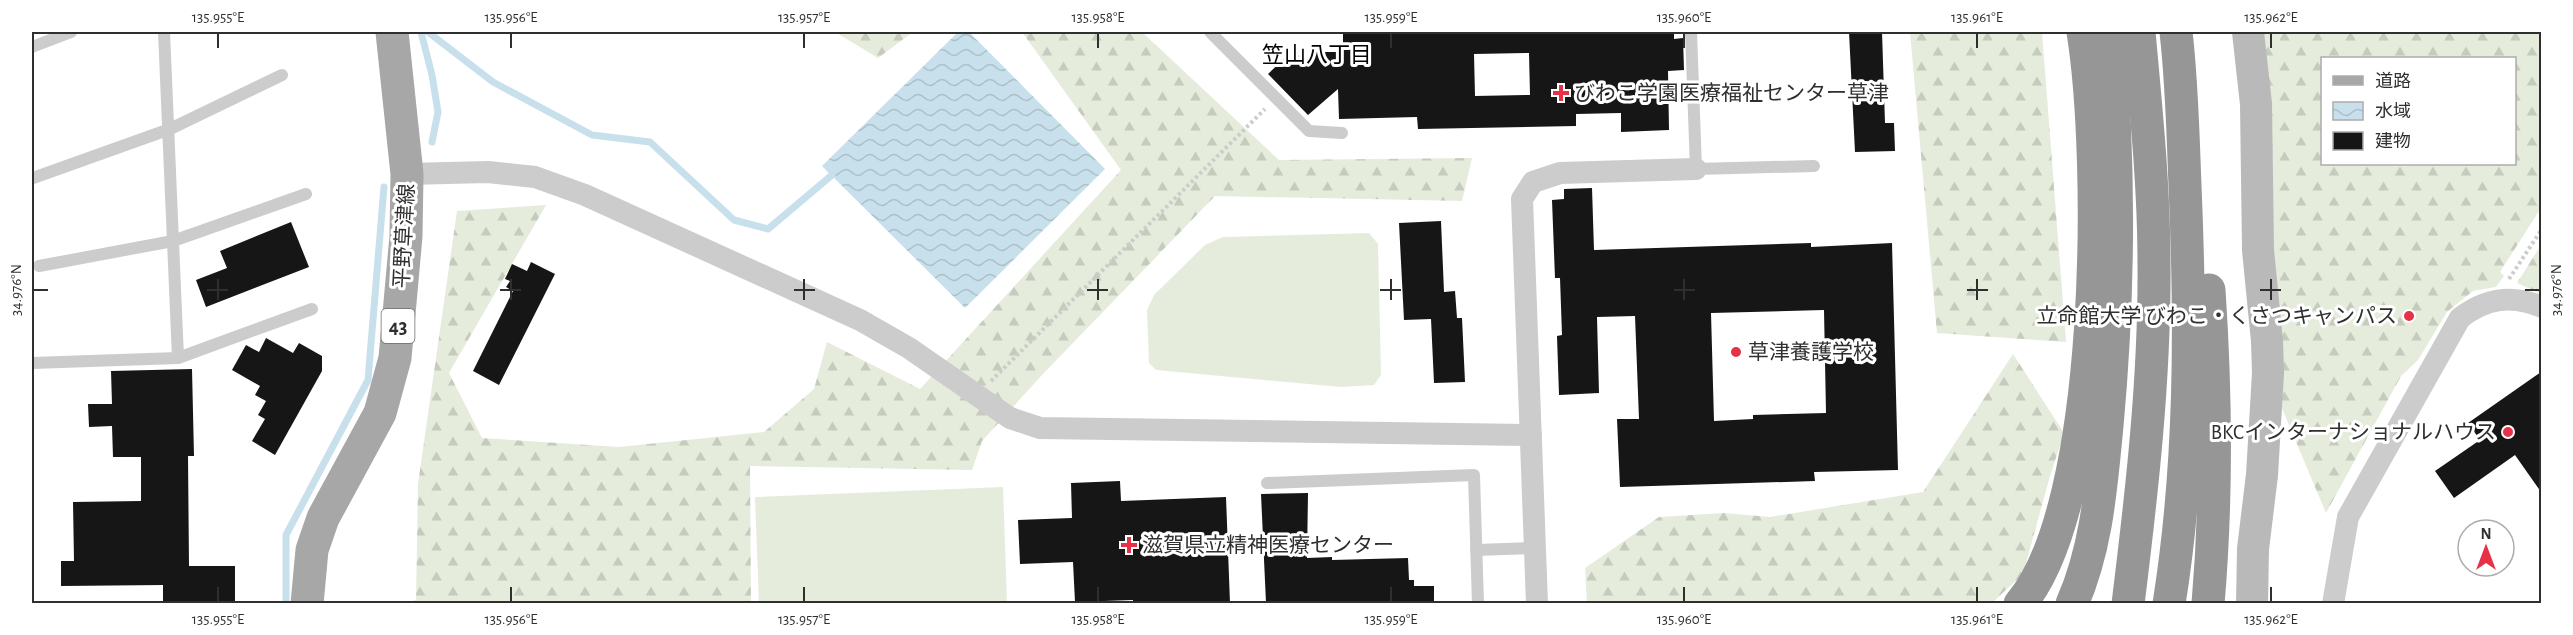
<svg xmlns="http://www.w3.org/2000/svg" width="2573" height="635" font-family="'Alegreya Sans','Noto Sans JP',sans-serif">
<style>
.forest{fill:url(#forest-firs);fill-rule:evenodd}
.pitch{fill:#e5ecdc}
.water{fill:url(#water-waves)}
.lines{fill:none;stroke-linecap:round;stroke-linejoin:round}
.stream{stroke:#c8e0ec;stroke-width:7}
.building{fill:#161616;fill-rule:evenodd}
.path{stroke:#ccc;stroke-width:4;stroke-dasharray:3 3;stroke-linecap:butt}
.lane{stroke:#ccc;stroke-width:12}
.street{stroke:#ccc;stroke-width:22}
.secondary{stroke:#b9b9b9;stroke-width:32}
.primary{stroke:#a7a7a7;stroke-width:33}
.highway{stroke:#969696;stroke-width:33}
.ticks{fill:none;stroke:#2f2f2f;stroke-width:2}
.poi-dot{fill:#e63146;stroke:#fff;stroke-width:2}
.labels{text-anchor:middle;stroke-width:6;stroke-linejoin:round;paint-order:stroke}
.shield{fill:#fff;stroke:#6d6d6d;stroke-width:1.5}
.shield-label{font-size:20px;font-weight:bold;fill:#2f2f2f}
.poi-label{font-size:21px;fill:#2f2f2f;stroke:#fff;text-anchor:start}
.street-label{font-size:21px;fill:#2f2f2f;stroke:#fff}
.neighbourhood-label{font-size:22px;fill:#000;stroke:#fff}
.neatline{fill:none;stroke:#2f2f2f;stroke-width:2}
.ticks-label{font-size:15px;text-anchor:middle;fill:#2f2f2f}
</style>
<defs>
<pattern id="forest-firs" width="22" height="20" patternUnits="userSpaceOnUse" patternTransform="scale(1.5)"><rect width="22" height="20" fill="#e5ecdc"/><path d="M5 1l3.5 6h-7zM16 11l3.5 6h-7z" fill="#c5cbbd"/></pattern>
<pattern id="water-waves" width="16" height="10" patternUnits="userSpaceOnUse" patternTransform="scale(1.5)"><rect width="16" height="10" fill="#c8e0ec"/><path d="M0 5q4-4 8 0t8 0" fill="none" stroke="#acc0cb"/></pattern>
</defs>
<rect width="100%" height="100%" fill="#fff"/>
<g class="forest">
<path d="M835,32H913L878,58Z"/>
<path d="M1022,32H1142L1279,160L1472,158L1462,201L1215,196L1042,375L982,441L972,470L750,466L751,603L399,604L416,600L418,484L457,211L546,205L449,373L482,438L619,447L764,432L814,389L827,342L920,389L1121,170Z"/>
<path d="M1910,32H2042L2066,342L1937,333Z"/>
<path d="M2261,32H2541V208L2500,272L2504,276L2496,287L2473,291L2447,312L2418,360L2401,376L2326,513L2281,406ZM2322,58H2514V164H2322Z"/>
<path d="M2541,245V294L2517,283Z"/>
<path d="M2013,354L2064,433L2050,476L2023,574L1992,603H1587L1585,568L1659,517L1724,513L1770,517L1923,492Z"/>
</g>
<g class="pitch">
<path d="M1369,233L1378,244L1381,375L1374,385L1341,387L1156,370L1149,363L1147,310L1154,295L1205,245L1223,237Z"/>
<path d="M1003,487L1007,603H759L755,497Z"/>
</g>
<path class="water" d="M958,32H969L1105,169L965,308L822,166Z"/>
<g class="lines">
<g class="stream">
<path d="M421,32L432,75L438,112L432,142"/>
<path d="M428,32L493,82L592,135L650,142L734,220L768,229L832,175"/>
<path d="M286,604V535L368,380L384,187"/>
</g>
</g>
<g class="building">
<path d="M1343,32H1674V39L1683,38L1684,70L1668,71L1669,130L1621,132V113L1576,114V126L1418,129L1417,117L1339,119L1338,89L1308,115L1268,74L1287,56L1292,62L1299,55L1304,61L1313,52H1343ZM1529,53L1530,95L1475,96L1474,54Z"/>
<path d="M1849,32H1882L1885,123H1894L1895,151L1855,152Z"/>
<path d="M1592,188L1594,250L1811,243V247L1892,243L1898,470L1814,472L1815,481L1620,487L1617,419H1639L1635,316L1597,317L1599,393L1559,395L1557,336L1562,335L1560,278H1555L1552,200L1564,199V189ZM1824,310L1826,413L1753,415V419L1714,421L1711,313Z"/>
<path d="M1441,221L1444,292L1455,291L1457,318H1462L1465,382L1434,383L1431,319L1404,320L1399,223Z"/>
<path d="M291,222L309,267L206,307L196,280L227,268L220,251Z"/>
<path d="M531,262L555,274L499,385L473,371L513,291L506,287L510,281L505,279L512,264L527,271Z"/>
<path d="M266,338L293,353L299,343L322,356V371L275,455L252,441L265,419L258,415L266,401L255,395L260,386L232,370L246,345L259,352Z"/>
<path d="M192,369L194,456H188L189,566H235V603H163V585L61,586V561H74L73,502L141,501V457H113L112,426L89,427L88,404H112L111,371Z"/>
<path d="M2541,372V492L2515,455L2454,498L2435,471L2480,440L2468,423Z"/>
<path d="M1120,481L1121,501L1226,497L1230,603H1133V600L1075,602L1073,562L1020,564L1018,520L1072,518L1071,483Z"/>
<path d="M1308,493L1307,558L1332,557V560L1408,558L1409,580H1414V586H1434V603H1266L1261,494Z"/>
</g>
<g class="lines">
<g class="path">
<path d="M2509,279L2542,229"/>
<path d="M991,381L1265,109"/>
</g>
<g class="lane">
<path d="M164,32L178,358"/>
<path d="M1210,32L1309,131L1342,133"/>
<path d="M1691,32L1696,169L1814,166"/>
<path d="M32,47L71,32"/>
<path d="M33,178L170,129L282,75"/>
<path d="M39,266L173,241L306,194"/>
<path d="M32,363L178,358L312,309"/>
<path d="M1267,483L1474,475L1478,604"/>
<path d="M1476,550L1535,548"/>
</g>
<g class="street">
<path d="M407,174L488,172L535,177L585,195L860,320L909,348L1010,418L1040,428L1531,435"/>
<path d="M1537,604L1522,199L1533,182L1560,173L1696,169"/>
<path d="M2333,604L2348,517L2460,318C2486,298 2512,294 2542,307"/>
</g>
<path class="secondary" d="M2248,32L2256,104L2258,250L2267,341L2268,373L2262,475L2253,549L2252,604"/>
<path class="primary" d="M307,604L312,550L323,518L380,413L395,358L406,236L407,174L392,32"/>
<g class="highway">
<path d="M2020,604C2104,506 2103,157 2083,32"/>
<path d="M2072,604C2097,547 2101,487 2107,426C2119,295 2120,162 2108,32"/>
<path d="M2128,604C2142,491 2155,377 2154,263C2154,186 2146,109 2139,32"/>
<path d="M2169,604C2191,466 2191,325 2185,186C2183,135 2182,83 2176,32"/>
<path d="M2208,604C2217,499 2216,394 2209,290"/>
</g>
</g>
<path class="ticks" d="M218,33V48M511,33V48M804,33V48M1098,33V48M1391,33V48M1684,33V48M1977,33V48M2271,33V48M218,279V300M511,279V300M804,279V300M1098,279V300M1391,279V300M1684,279V300M1977,279V300M2271,279V300M33,290H48M207,290H228M500,290H521M794,290H815M1087,290H1108M1380,290H1401M1674,290H1695M1967,290H1988M2260,290H2281M2525,290H2540M218,587V602M511,587V602M804,587V602M1098,587V602M1391,587V602M1684,587V602M1977,587V602M2271,587V602"/>
<g class="poi-dot">
<path d="M1558 84h6v6h6v6h-6v6h-6v-6h-6v-6h6z"/>
<circle cx="2409" cy="316" r="6"/>
<circle cx="1736" cy="352" r="6"/>
<circle cx="2508" cy="432" r="6"/>
<path d="M1126 536h6v6h6v6h-6v6h-6v-6h-6v-6h6z"/>
</g>
<g class="labels">
<rect class="shield" x="381.5" y="309" width="33" height="34" rx="4.5"/>
<g class="shield-label">
<text x="398" y="333">43</text>
</g>
<g class="poi-label">
<text x="1574" y="100">びわこ学園医療福祉センター草津</text>
<text x="2397" y="323" text-anchor="end">立命館大学 びわこ・くさつキャンパス</text>
<text x="1748" y="359">草津養護学校</text>
<text x="2496" y="439" text-anchor="end">BKCインターナショナルハウス</text>
<text x="1142" y="552">滋賀県立精神医療センター</text>
</g>
<g class="street-label">
<text transform="translate(404 236) rotate(-87)" y="7">平野草津線</text>
</g>
<g class="neighbourhood-label">
<text x="1317" y="62">笠山八丁目</text>
</g>
</g>
<rect width="2573" height="635" fill="none" stroke="#ffffff" stroke-width="66"/>
<rect x="2321" y="57" width="195" height="108" fill="#ffffff" stroke="#acacac" stroke-width="1.5"/>
<rect x="2333" y="76" width="30" height="9" fill="#a7a7a7" stroke="#acacac" stroke-width="1.5"/>
<text x="2375" y="87" font-size="18" fill="#2f2f2f">道路</text>
<rect x="2333" y="102" width="30" height="18" fill="url(#water-waves)" stroke="#acacac" stroke-width="1.5"/>
<text x="2375" y="117" font-size="18" fill="#2f2f2f">水域</text>
<rect x="2333" y="132" width="30" height="18" fill="#161616" stroke="#acacac" stroke-width="1.5"/>
<text x="2375" y="147" font-size="18" fill="#2f2f2f">建物</text>
<g transform="translate(2486 548)"><circle r="28" fill="#ffffff" stroke="#acacac" stroke-width="1.5"/>
<path d="M0-4.5L10 22L0 15L-10 22Z" fill="#e63146"/>
<text y="-9" font-size="16" font-weight="bold" text-anchor="middle" fill="#2f2f2f">N</text>
</g>
<rect x="33" y="33" width="2507" height="569" class="neatline"/>
<g class="ticks-label">
<text x="218" y="22">135.955°E</text>
<text x="511" y="22">135.956°E</text>
<text x="804" y="22">135.957°E</text>
<text x="1098" y="22">135.958°E</text>
<text x="1391" y="22">135.959°E</text>
<text x="1684" y="22">135.960°E</text>
<text x="1977" y="22">135.961°E</text>
<text x="2271" y="22">135.962°E</text>
<text transform="translate(16 290) rotate(-90)" y="5">34.976°N</text>
<text transform="translate(2556 290) rotate(-90)" y="5">34.976°N</text>
<text x="218" y="624">135.955°E</text>
<text x="511" y="624">135.956°E</text>
<text x="804" y="624">135.957°E</text>
<text x="1098" y="624">135.958°E</text>
<text x="1391" y="624">135.959°E</text>
<text x="1684" y="624">135.960°E</text>
<text x="1977" y="624">135.961°E</text>
<text x="2271" y="624">135.962°E</text>
</g>
</svg>
